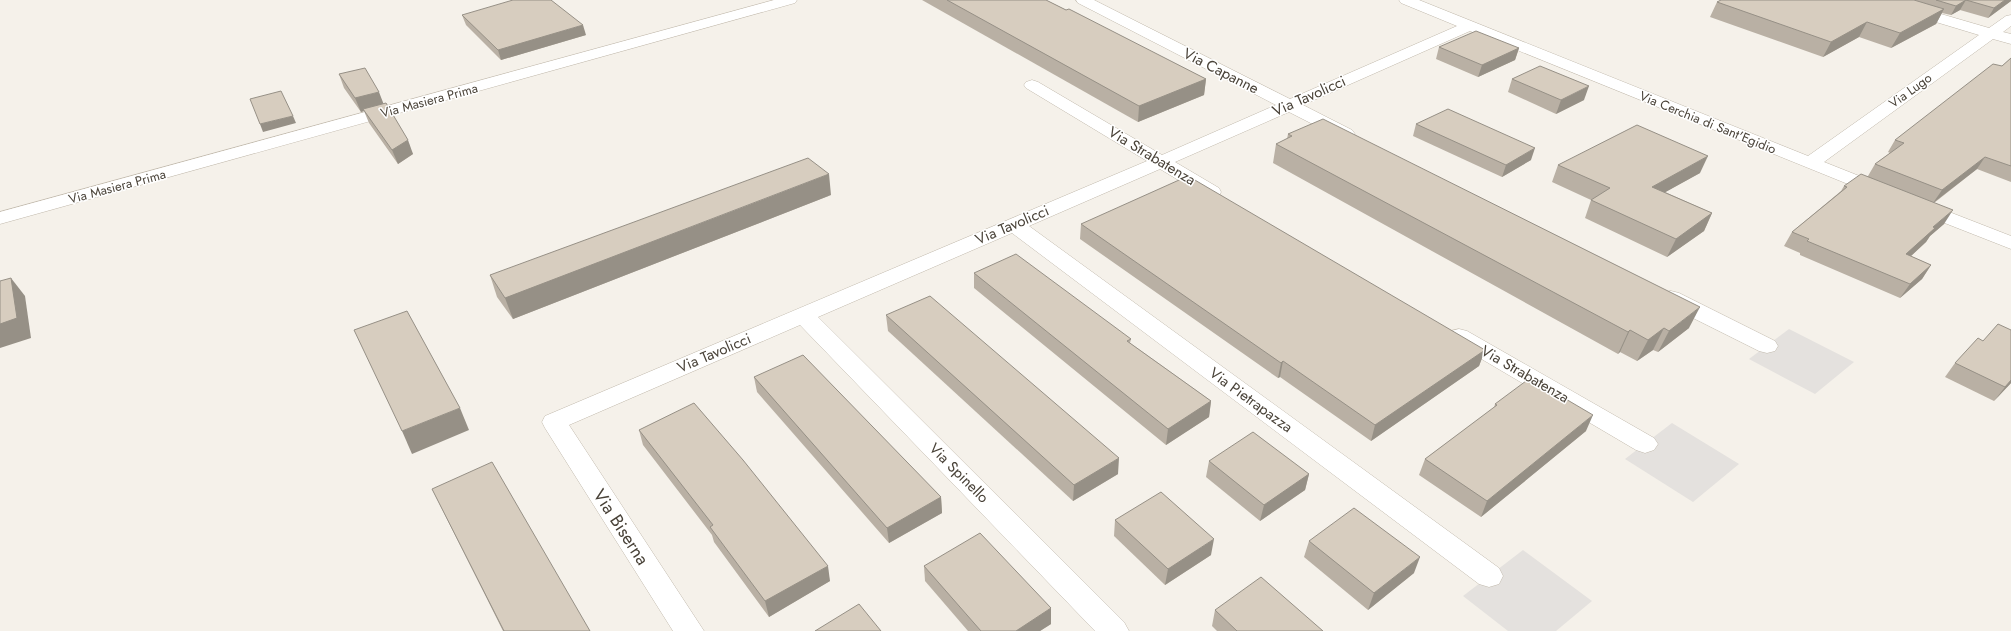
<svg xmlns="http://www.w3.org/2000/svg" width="2011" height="631" font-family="Jost,sans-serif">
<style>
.parking{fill:#e4e1de}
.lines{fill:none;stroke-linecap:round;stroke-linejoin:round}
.minor-casing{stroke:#c1b9ac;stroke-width:1}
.minor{fill:#fff;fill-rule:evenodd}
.wall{fill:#b9b0a4}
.shaded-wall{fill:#969086}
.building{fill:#d7cdbf;stroke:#969086}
.labels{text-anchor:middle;stroke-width:3;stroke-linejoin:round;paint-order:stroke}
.far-street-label{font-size:13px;fill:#494238;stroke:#fff}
.street-label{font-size:15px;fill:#494238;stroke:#fff}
.near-street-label{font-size:18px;fill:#494238;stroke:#fff}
</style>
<rect width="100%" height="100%" fill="#f5f1ea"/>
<g class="parking">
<path d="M1789,329L1854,362L1815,394L1749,359Z"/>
<path d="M1672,423L1739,464L1693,502L1625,459Z"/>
<path d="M1523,550L1592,601L1556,631H1508L1463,596Z"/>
</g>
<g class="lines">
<defs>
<g id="minor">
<path d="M774,0H797L795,3L0,224V212Z"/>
<path d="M1076,0H1094L1290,99L1457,26L1401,3L1399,0H1419L1808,156L1979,35L1873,3L1871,0H1893L1989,28L2006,16L2011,15V26L2003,32L2011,34V44L1993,39L1824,162L1887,187L1889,191L1887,195L1880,197L1470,31L1303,105L1352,130L1355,134L1352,138L1346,139L1340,138L1289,112L1175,162L1219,188L1221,192L1219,196L1212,198L1205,196L1160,169L1029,226L1499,568L1503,576L1499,584L1489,587L1479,584L1012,233L818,317L1124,622L1129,631H1095L800,325L569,425L704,631H673L545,428L542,422L545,416L1147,161L1026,88L1024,85L1026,82L1032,80L1038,82L1162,155L1276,105L1078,3Z"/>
<path d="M1921,201L2011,236V249L1914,211L1911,207L1914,203Z"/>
<path d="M1671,291L1679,293L1775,341L1778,346L1775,351L1767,353L1759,351L1663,303L1660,298L1663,293Z"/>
<path d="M1459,329L1467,331L1654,438L1658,444L1654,450L1645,453L1636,450L1451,341L1448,336L1451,331Z"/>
</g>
</defs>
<use href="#minor" class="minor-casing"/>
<use href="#minor" class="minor"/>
</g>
<g class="wall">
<path d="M922,0H1046L1206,79L1204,95L1138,122Z"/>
<path d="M1721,0H2011V1L1988,18L1960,10L1951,15L1942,13L1936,24L1891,48L1859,37L1823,57L1710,17L1717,2Z"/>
<path d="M462,15L586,35L501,60L466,25Z"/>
<path d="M1439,47L1519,48L1515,60L1478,77L1436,59Z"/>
<path d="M2011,58V182L1977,169L1934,203L1944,224L1930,236L1926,242L1911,256L1931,265L1922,279L1900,298L1800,255V253L1784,246L1792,232L1841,191L1844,186L1868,176L1875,164L1890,153L1888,152L1895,140L2002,66Z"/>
<path d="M339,74L384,104L413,154L398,164L369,123L364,111L361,112L344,88Z"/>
<path d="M1512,79L1584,100L1556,114L1508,92Z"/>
<path d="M1416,124L1531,160L1502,177L1413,136Z"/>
<path d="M1288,134L1689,328L1658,352L1653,350L1637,361L1620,352L1618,354L1273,163L1276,144L1287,139Z"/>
<path d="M1558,165L1700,173L1665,192L1712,213L1704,231L1667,257L1585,218L1591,200L1552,182Z"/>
<path d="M831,195L513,319L497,297L490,275Z"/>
<path d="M1081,224L1485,350L1479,366L1371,441L1280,377L1278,378L1080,239Z"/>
<path d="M974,273L1131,339L1130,343L1211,401L1209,417L1166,445L974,288Z"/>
<path d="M886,315L1118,474L1073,501L888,331Z"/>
<path d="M1955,363L2011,383L1994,401L1945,377Z"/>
<path d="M754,377L941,497L942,513L889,543L757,392Z"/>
<path d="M1495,404L1586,431L1481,517L1419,475L1425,459L1494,408Z"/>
<path d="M639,430L830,581L769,617L714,542L712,535L643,445Z"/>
<path d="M1209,461L1309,474L1305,490L1260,521L1206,477Z"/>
<path d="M432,489L590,631H503Z"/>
<path d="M1115,520L1211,555L1165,585L1114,536Z"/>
<path d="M1309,541L1414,573L1368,610L1304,557Z"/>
<path d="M924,566L1051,608V624L1040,631H968L925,581Z"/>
<path d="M1215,610L1323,631H1217L1212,626Z"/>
</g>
<g class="shaded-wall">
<path d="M1966,0L1960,10L1951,15L1956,6Z"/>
<path d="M2005,0H2011V1L1988,18L1994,8Z"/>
<path d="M1944,9L1936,24L1891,48L1900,33Z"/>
<path d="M1867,22L1859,37L1823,57L1831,42Z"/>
<path d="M583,25L586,35L501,60L498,50Z"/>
<path d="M1519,48L1515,60L1478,77L1482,65Z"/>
<path d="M1206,79L1204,95L1138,122L1139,106Z"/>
<path d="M1589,86L1584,100L1556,114L1561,100Z"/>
<path d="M379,92L384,105L363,109L364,111L361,112L355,98Z"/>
<path d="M293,116L296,123L263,132L260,124Z"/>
<path d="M408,140L413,154L398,164L392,150Z"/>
<path d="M1535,148L1531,160L1502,177L1506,165Z"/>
<path d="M1708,156L1700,173L1644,204L1652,187Z"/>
<path d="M1985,157L1977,169L1933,203L1942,190Z"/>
<path d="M829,174L831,195L513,319L505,298Z"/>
<path d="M1953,210L1944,224L1930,236L1926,242L1898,268L1906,254L1933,227Z"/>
<path d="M1712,213L1704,231L1667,257L1676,239Z"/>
<path d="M1931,265L1922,279L1900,298L1910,284Z"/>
<path d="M11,278L25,296L31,338L0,348V324Z"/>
<path d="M1700,307L1689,328L1658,352L1669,331Z"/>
<path d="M1664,328L1653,350L1637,361L1648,340Z"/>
<path d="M1630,330L1620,352L1618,354L1628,332Z"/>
<path d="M1485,350L1479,366L1371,441L1375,425Z"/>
<path d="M1283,361L1280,377L1278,378L1281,363Z"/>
<path d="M2011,380V383L1994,401L2005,387Z"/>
<path d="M1211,401L1209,417L1166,445L1168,429Z"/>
<path d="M460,408L469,430L412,454L402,431Z"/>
<path d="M1593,415L1586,431L1481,517L1487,501Z"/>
<path d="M1119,458L1118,474L1073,501L1074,485Z"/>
<path d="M1309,474L1305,490L1260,521L1264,505Z"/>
<path d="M941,497L942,513L889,543L887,528Z"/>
<path d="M1214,539L1211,555L1165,585L1168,569Z"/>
<path d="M1420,557L1414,573L1368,610L1374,593Z"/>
<path d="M828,566L830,581L769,617L765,601Z"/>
<path d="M1051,608V624L1040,631H1016Z"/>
</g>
<g class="building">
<path d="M513,0H551L583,25L498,50L462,15Z"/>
<path d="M947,0H1046L1066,10L1069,9L1206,79L1139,106Z"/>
<path d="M1721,0H1914L1944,9L1900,33L1867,22L1831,42L1717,2Z"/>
<path d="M1936,0H2005L1994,8L1966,0L1956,6Z"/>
<path d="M1476,31L1519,48L1482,65L1439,47Z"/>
<path d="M2011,58V166L1985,157L1942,190L1875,164L1904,143L1895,140L1993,64L2002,66Z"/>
<path d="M1540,66L1589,86L1561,100L1512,79Z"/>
<path d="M365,68L379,92L355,98L339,74Z"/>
<path d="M281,91L293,116L260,124L250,99Z"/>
<path d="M386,103L408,140L392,150L363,109Z"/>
<path d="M1448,109L1535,148L1506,165L1416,124Z"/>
<path d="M1323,119L1700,307L1669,331L1664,328L1648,340L1630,330L1628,332L1276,144L1292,136L1288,134Z"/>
<path d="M1637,125L1708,156L1652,187L1712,213L1676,239L1591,200L1610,188L1558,165Z"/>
<path d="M808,158L829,174L505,298L490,275Z"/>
<path d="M1861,174L1953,210L1933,227L1935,228L1906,254L1931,265L1910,284L1807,241L1809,239L1792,232L1847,187L1844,186Z"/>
<path d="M1188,176L1485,350L1375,425L1283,361L1281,363L1081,224Z"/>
<path d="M1016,254L1131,339L1127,341L1211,401L1168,429L974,273Z"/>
<path d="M11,278L17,318L0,324V281Z"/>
<path d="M930,296L1119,458L1074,485L886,315Z"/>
<path d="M407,311L460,408L402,431L354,330Z"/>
<path d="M1998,324L2011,330V380L2005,387L1955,363L1978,338L1983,341Z"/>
<path d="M803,355L941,497L887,528L754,377Z"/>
<path d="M1530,378L1593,415L1487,501L1425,459L1497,405L1495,404Z"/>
<path d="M694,403L743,460L828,566L765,601L710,527L713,525L639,430Z"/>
<path d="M1253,432L1309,474L1264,505L1209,461Z"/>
<path d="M492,462L590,631H504L432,489Z"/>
<path d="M1161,492L1214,539L1168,569L1115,520Z"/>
<path d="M1354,508L1420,557L1374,593L1309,541Z"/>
<path d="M980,533L1051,608L1016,631H981L924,566Z"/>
<path d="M1261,577L1323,631H1237L1215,610Z"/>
<path d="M859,604L881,631H815Z"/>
</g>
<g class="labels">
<g class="far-street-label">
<text transform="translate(1910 90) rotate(-36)" y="5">Via Lugo</text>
<text transform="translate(429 100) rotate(-15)" y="5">Via Masiera Prima</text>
<text transform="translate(1708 122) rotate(22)" y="5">Via Cerchia di Sant'Egidio</text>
<text transform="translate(117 186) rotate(-15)" y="5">Via Masiera Prima</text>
</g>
<g class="street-label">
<text transform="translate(1221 71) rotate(27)" y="5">Via Capanne</text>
<text transform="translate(1309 96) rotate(-24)" y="5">Via Tavolicci</text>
<text transform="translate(1152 156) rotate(31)" y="5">Via Strabatenza</text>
<text transform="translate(1012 225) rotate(-23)" y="5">Via Tavolicci</text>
<text transform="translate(714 353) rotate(-23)" y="5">Via Tavolicci</text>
<text transform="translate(1525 374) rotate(30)" y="5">Via Strabatenza</text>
<text transform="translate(1251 400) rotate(36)" y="5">Via Pietrapazza</text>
<text transform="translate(959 473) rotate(45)" y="5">Via Spinello</text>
</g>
<g class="near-street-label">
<text transform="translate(621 527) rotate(57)" y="6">Via Biserna</text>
</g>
</g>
</svg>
